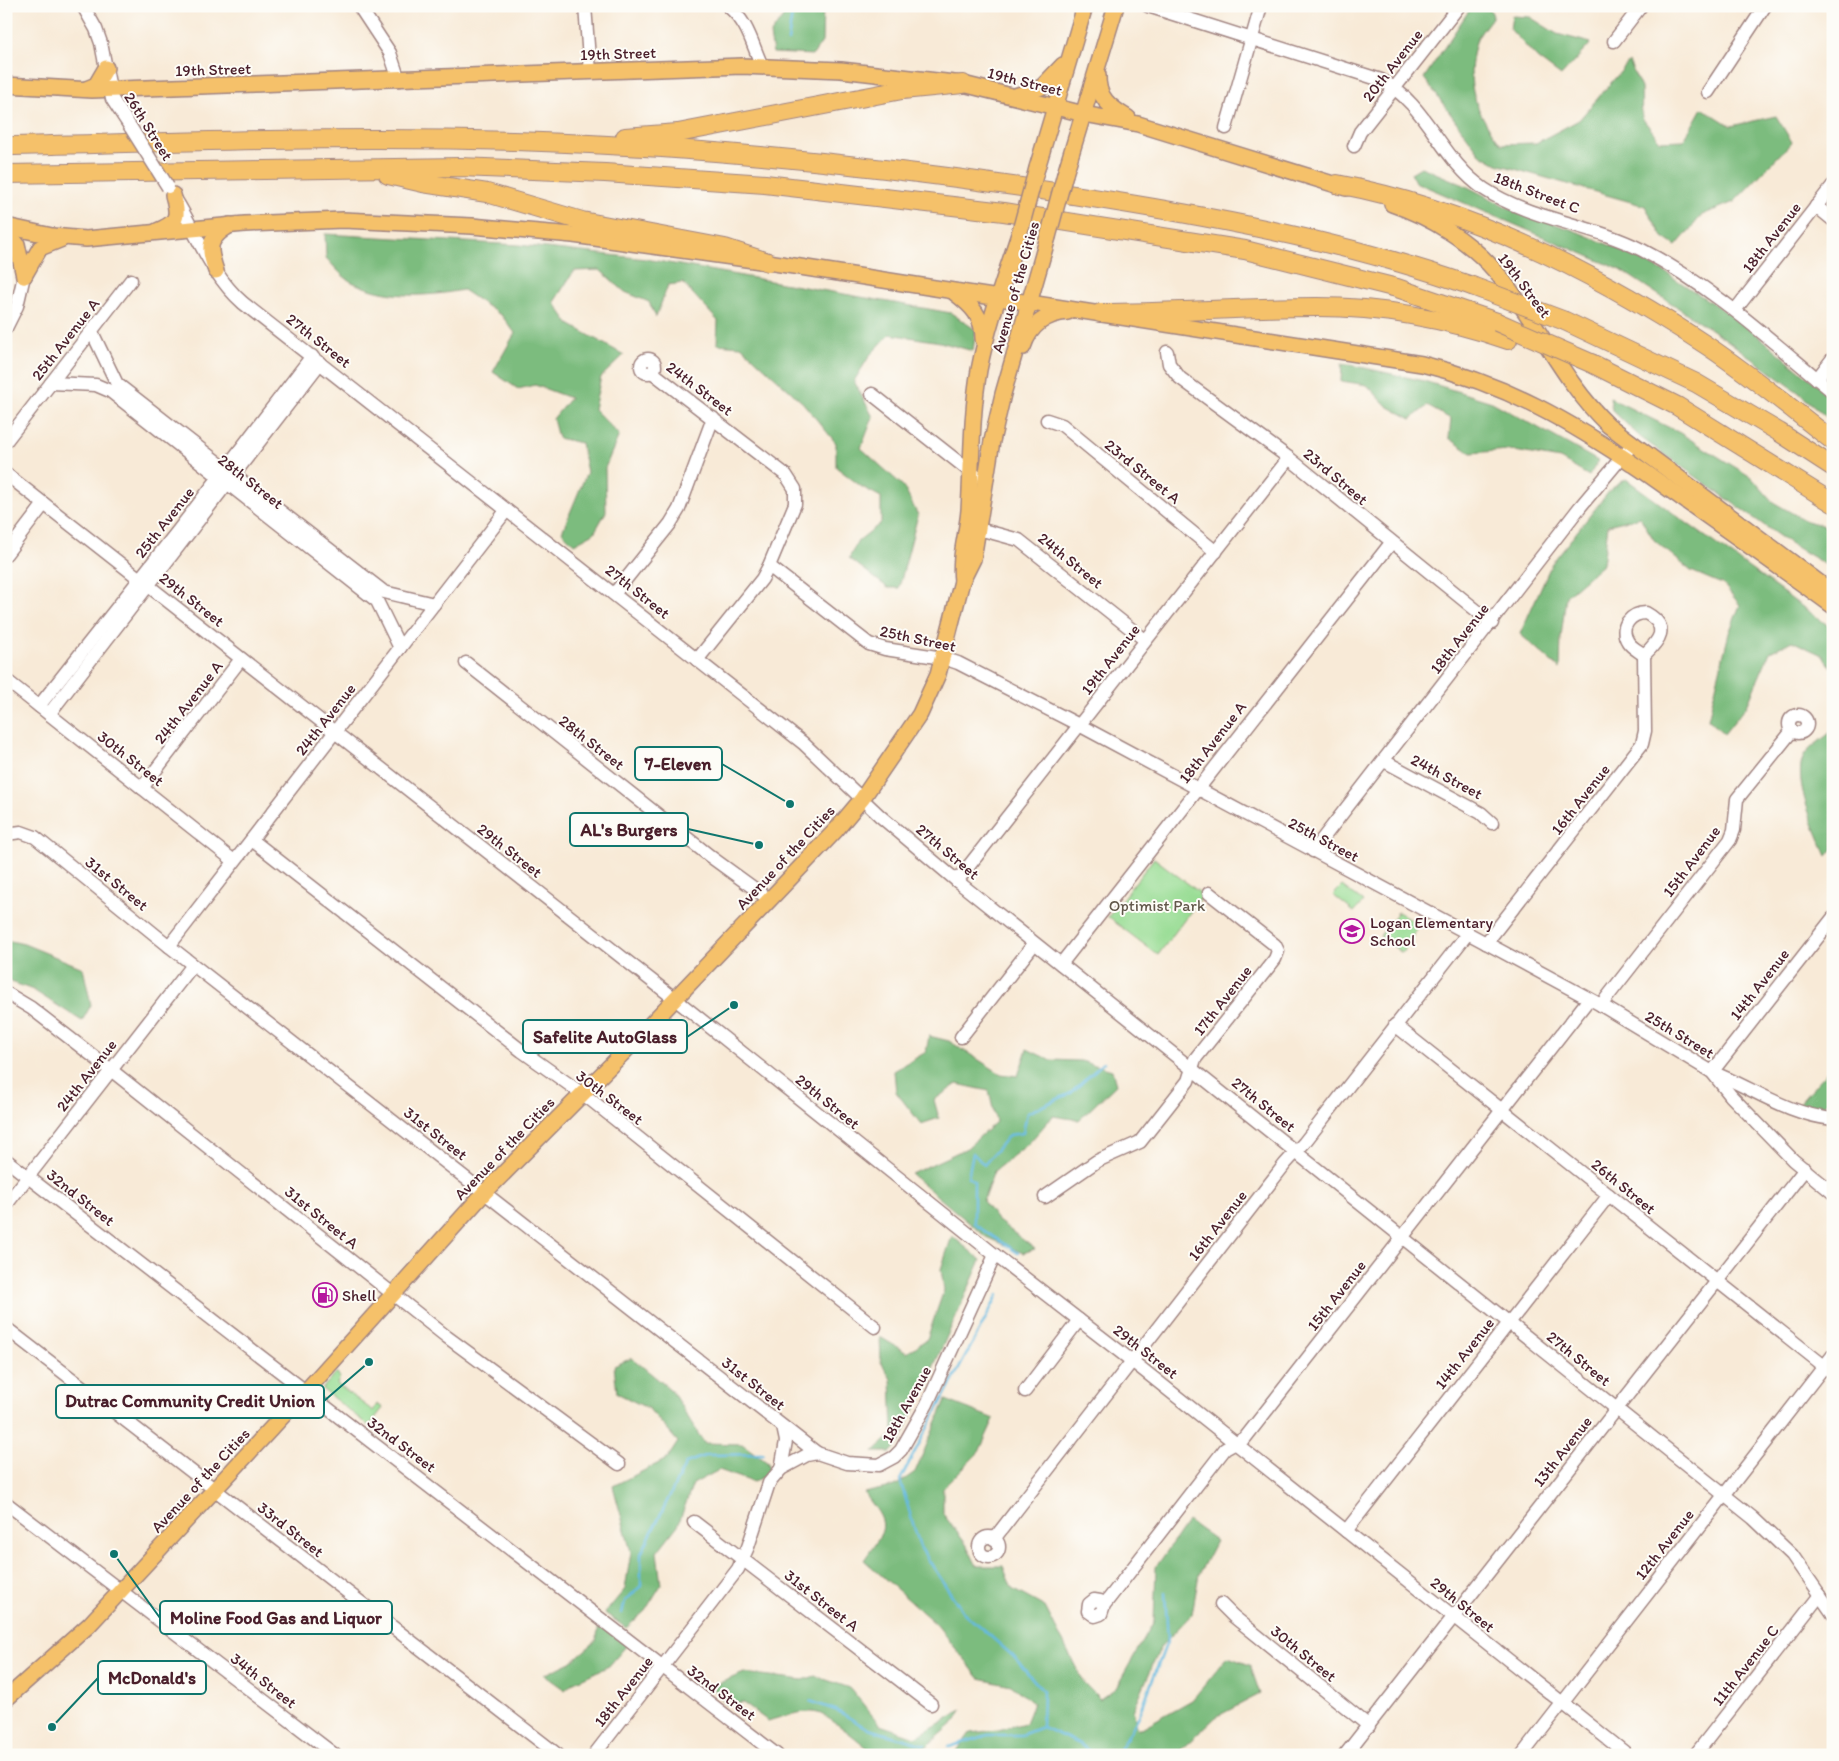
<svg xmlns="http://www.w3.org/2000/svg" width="1839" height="1761" font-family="Itim,sans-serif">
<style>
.green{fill:#9add95;stroke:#727e60}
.forest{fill:#7bbc7e;stroke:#626e54}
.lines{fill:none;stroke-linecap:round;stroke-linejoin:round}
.stream{stroke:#65bae1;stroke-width:2.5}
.minor-casing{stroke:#a18481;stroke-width:15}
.major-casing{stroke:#a18481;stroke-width:18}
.highway-casing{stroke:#a18481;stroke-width:20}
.minor{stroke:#fff;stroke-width:12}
.major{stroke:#f5c16b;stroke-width:15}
.highway{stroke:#f5c16b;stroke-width:18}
.minor-bridge-casing{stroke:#a18481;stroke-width:15;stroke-linecap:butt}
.major-bridge-casing{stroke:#a18481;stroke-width:18;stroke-linecap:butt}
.highway-bridge-casing{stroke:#a18481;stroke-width:20;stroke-linecap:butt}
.minor-bridge{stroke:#fff;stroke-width:12}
.major-bridge{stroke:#f5c16b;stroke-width:15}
.highway-bridge{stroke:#f5c16b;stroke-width:18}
.labels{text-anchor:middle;stroke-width:4;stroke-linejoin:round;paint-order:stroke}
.street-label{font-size:16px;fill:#4a1f2b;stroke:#fdfcf7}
.park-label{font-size:16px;fill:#62584b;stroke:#fdfcf7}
.poi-label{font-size:16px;fill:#4a1f2b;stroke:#fdfcf7;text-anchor:start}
.leader{fill:none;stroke:#0f766e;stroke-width:2}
.callout-dot{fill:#0f766e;stroke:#fdfcf7;stroke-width:2}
.callout{fill:#fdfcf7;stroke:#0f766e;stroke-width:2}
.callout-label{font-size:18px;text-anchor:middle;font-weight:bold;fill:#4a1f2b}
</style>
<rect width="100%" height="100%" fill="#fdfcf7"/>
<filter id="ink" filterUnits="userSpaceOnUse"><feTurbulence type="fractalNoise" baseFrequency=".02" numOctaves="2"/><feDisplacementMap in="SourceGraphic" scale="10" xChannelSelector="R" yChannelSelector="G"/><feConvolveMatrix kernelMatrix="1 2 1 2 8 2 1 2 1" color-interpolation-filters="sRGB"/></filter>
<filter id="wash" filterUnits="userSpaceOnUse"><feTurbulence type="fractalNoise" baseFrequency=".0096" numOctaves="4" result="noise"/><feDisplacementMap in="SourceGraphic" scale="20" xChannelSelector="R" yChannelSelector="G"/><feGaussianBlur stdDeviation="1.12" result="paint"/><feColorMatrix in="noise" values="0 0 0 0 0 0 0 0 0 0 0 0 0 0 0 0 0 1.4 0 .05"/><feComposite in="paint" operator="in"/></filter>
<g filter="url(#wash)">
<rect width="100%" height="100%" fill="#f8ead7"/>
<g class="green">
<path d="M1154,858L1203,895L1158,955L1108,917Z"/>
<path d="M1342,886L1363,902L1354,912L1333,895Z"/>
<path d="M1398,912L1420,924L1402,953L1380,936Z"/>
<path d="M336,1373L340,1377L337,1384L373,1411L377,1404L383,1408L369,1426L322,1389Z"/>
</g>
<g class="forest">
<path d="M784,6H823L822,42L813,55L773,53L770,35L788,10Z"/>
<path d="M1472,6H1489L1493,16C1488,24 1479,33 1476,42C1464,85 1475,111 1501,144L1536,143L1579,120L1629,62L1641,88L1642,118L1660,141L1684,140L1702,108L1731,126L1776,116L1792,142L1734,202L1702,215L1676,246L1663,237L1645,206L1497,164L1480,154L1424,78Z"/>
<path d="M1512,16L1530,17L1557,34L1591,43L1561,76L1537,58L1510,29Z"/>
<path d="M1421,167L1464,185L1515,211L1573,230L1626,252L1666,273L1743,323L1833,398V423L1798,392L1724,338L1621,270L1415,182L1411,173Z"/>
<path d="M325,234L519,245L646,259L951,313L976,330L973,351L940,342L890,334L870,355L854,381L873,417L861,448L903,486L918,515L899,588H888L849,558L858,541L881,523V497L862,487L836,467V443L803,403L741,346L717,344L718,321L683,283L668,285L656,317L649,302L625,292L600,270L574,271L554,302L569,324L624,355L601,377L594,409L619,435L605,468L606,512L594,533L574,544L562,532L587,472L581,443L558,438L553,419L570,398L535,385L518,389L493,372L515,333L502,316L463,290C426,297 386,299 352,282C342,277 334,266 326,258Z"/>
<path d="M1342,363L1424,381L1492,402L1598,461L1589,476L1560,459L1509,450L1471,453L1449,438L1451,419L1427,406L1411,419L1387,406L1367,385L1341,381Z"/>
<path d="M1610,398L1680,433L1751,477L1773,502L1806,521L1822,525L1833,531V569L1789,543L1640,437L1612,410Z"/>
<path d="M1626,479L1833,629V669L1822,655L1792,641L1770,652L1747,705L1724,734L1708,719L1729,633L1740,605L1724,585L1691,571L1654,540L1640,517L1608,525L1603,564L1566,596L1561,637L1560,669L1520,634L1552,563L1611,489Z"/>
<path d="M1833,730V849L1827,856C1817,833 1791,780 1804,756C1809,747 1825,738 1833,730Z"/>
<path d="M6,940L24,944L83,968L91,1005L82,1021L33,990L6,980Z"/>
<path d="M929,1036L949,1041L1001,1074L1018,1076L1027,1049L1050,1060L1081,1061L1112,1070L1116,1085L1079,1120L1053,1116L1028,1144L994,1171L983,1201L997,1220L1035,1249L1023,1253L986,1237L911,1174L967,1148L996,1122L989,1091L957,1084L934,1100L939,1118L921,1124L896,1092L894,1071L926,1052Z"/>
<path d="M1833,1065V1093L1819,1111L1798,1105Z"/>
<path d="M952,1236L981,1260L900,1442L891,1452H873L893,1434L891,1379L881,1362L880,1337L907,1353L927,1339L944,1290L941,1269Z"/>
<path d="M632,1358L671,1390L704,1443L742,1444L768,1463L769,1473L753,1482L719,1470L693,1484L678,1525L657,1552L661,1585L645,1611L626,1628L605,1613L625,1589L631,1552L613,1486L667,1459L678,1442L649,1409L617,1393L614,1366Z"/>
<path d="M946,1400L994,1419L979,1452L943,1488V1514L966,1544L977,1566H1003L1012,1589L1045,1607L1084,1683L1100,1699L1116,1688L1154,1621L1156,1567L1188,1521L1216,1541L1199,1574L1192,1614L1161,1646L1133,1711L1138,1730L1192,1700L1228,1657L1250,1665L1260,1694L1216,1717L1175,1755H954L970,1733L998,1730L1025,1723L1033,1703L1011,1685L979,1678L937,1625L864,1560C888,1526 890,1526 864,1493L895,1486L915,1472Z"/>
<path d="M599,1625L627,1645L609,1666L574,1682L565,1690L544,1675L571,1662L596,1641Z"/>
<path d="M744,1673L803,1680L815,1676L850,1688L880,1725L916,1737L962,1710L956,1721L917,1755H875C866,1746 829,1716 818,1713C805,1709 781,1717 768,1721L743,1703L726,1705L712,1686Z"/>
</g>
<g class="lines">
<g class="stream">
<path d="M788,41L793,6"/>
<path d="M1018,1253L974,1224V1181L968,1177L973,1153L984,1165L1009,1135L1023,1133L1027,1113L1071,1093L1104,1062"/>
<path d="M998,1295L900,1480L920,1547L963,1612L1013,1656L1043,1691L1042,1727L1080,1744L1094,1755"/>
<path d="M622,1613L625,1601L641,1586V1554L686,1463L707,1455L763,1454"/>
<path d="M810,1701L838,1711L868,1729L925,1745"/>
<path d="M949,1747L988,1735H1021L1042,1727"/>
<path d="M1117,1755L1139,1716L1168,1639L1165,1593"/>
</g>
</g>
</g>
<g filter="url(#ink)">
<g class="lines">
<defs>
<g id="minor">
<path d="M83,6L96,29L101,43L112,99L131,128"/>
<path d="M359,6L390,53L399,80"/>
<path d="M585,6L590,72"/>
<path d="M728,6C749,24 751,42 762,66"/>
<path d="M1148,6L1381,80C1427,104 1441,160 1484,189C1531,220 1592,224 1642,250C1714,287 1771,341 1833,392"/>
<path d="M1614,41L1641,6"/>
<path d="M1708,92L1765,6"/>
<path d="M1226,128L1261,6"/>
<path d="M1354,146L1360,132L1459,6"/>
<path d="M176,200C197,234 211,275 243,303L803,743L880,816L957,881L1753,1518L1792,1555L1833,1614"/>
<path d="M1816,206L1833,220"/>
<path d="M1736,309L1833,185"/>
<path d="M6,328L17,306L24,276"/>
<path d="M92,332L117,384L384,592L434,604"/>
<path d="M1167,352L1169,364L1180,378L1289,458L1492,623"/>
<circle cx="648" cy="366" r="7"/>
<path d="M652,372L786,475L795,489V504L769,566L762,579L697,660"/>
<path d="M1817,379L1833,358"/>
<path d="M51,383L96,385L110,391L377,601L400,648"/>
<path d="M872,394L976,476"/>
<path d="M1047,420L1062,425L1216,552"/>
<path d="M6,441L131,280"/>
<path d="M6,474L675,999L995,1255L1132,1361L1628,1755"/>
<path d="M969,531H986L1019,540L1145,640"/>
<path d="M6,554L44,504"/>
<path d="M769,566L869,644L885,649L943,658L958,663L1079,725L1486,943L1601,1005L1712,1072L1731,1096L1793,1160L1833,1193"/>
<path d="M614,594L670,524L679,509L713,418"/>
<path d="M1646,613C1671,627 1659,641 1644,655C1639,651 1632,648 1628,642C1618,627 1631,613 1646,613Z"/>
<path d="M466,663L711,857L770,900"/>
<path d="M6,680L234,861"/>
<path d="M39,706L177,532L312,356"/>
<path d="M49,714L320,363"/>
<circle cx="1798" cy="724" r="9"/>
<path d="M1384,761L1481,813L1492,823"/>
<path d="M142,788L241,659"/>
<path d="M6,834L21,832L35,837L169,946L817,1453"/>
<path d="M252,840L522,1051L591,1100L875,1327"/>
<path d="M1313,851L1580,507L1632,445"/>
<path d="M957,881L1289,458"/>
<path d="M1833,918L1712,1072C1753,1088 1787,1114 1833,1119"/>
<path d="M1486,943L1642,744L1645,731L1644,655"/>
<path d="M169,946L506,511"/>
<path d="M1061,964L1391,543"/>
<path d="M6,993L31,1008L111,1070L447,1337L619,1464"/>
<path d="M1601,1005L1730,840L1734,830L1737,799L1792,731"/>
<path d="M1395,1025L1833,1373"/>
<path d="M961,1037L1034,944"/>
<path d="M6,1160L777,1755"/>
<path d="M1045,1197L1097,1161L1140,1142L1188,1081L1195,1059L1275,959L1278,951L1275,945L1209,893"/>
<path d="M6,1205L193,965"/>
<path d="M6,1328L558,1755"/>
<path d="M1025,1391L1079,1320"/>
<path d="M781,1469L786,1441L783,1427"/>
<path d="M6,1503L335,1755"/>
<path d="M694,1522L931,1704"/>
<path d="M1346,1531L1609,1195"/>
<circle cx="989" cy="1547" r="10"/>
<path d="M994,1539L1285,1164L1304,1143L1468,933"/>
<path d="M1221,1604L1233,1616L1369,1726"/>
<path d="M1104,1605L1100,1601L1094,1600L1089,1604L1088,1611L1095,1616L1101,1614L1104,1605L1225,1449L1245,1438L1589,999"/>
<path d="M594,1755L738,1569L748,1547L769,1483L781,1469L807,1455L817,1453L847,1463L879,1465L894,1457L901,1450L927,1404L995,1255"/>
<path d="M1345,1755L1805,1169"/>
<path d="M1522,1755L1833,1355"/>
<path d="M1695,1755L1820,1595"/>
</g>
<g id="major">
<path d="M1098,75C1097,98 1110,107 1128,118"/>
<path d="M6,85L92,90L742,66L841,70L963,84L1084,114L1138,124L1346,188"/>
<path d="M86,89L96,85L106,68"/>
<path d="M1015,96L1042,87L1063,65"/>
<path d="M1037,168L1085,6"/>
<path d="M1065,174L1116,6"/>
<path d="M1392,204C1430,217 1469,240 1496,272C1537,320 1561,380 1608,425L1833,593"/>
<path d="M6,226L52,236L86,239L245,224L343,220L472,226L573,235L768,262L1422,364C1506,384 1571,422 1642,470C1706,515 1770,560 1833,606"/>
<path d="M6,231L17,244L24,276"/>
<path d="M157,231C178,222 179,217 173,195"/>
<path d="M216,271C208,247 207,239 230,225"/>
<path d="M24,276L40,248L62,239"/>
<path d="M955,293C972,306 983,316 983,339"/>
<path d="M1023,347C1030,325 1045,314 1068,312"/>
<path d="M962,581C959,555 967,535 969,510C972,463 971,416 979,370C988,323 1005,277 1020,231"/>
<path d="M6,1699L89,1625L306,1391L485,1192L629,1047L836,830L862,799L920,714L938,674L962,581L973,559L992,441L1003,394L1048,237"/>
</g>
<g id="highway">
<path d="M625,137L678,133L902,90L963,84"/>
<path d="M6,146C185,142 363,135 542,142C717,148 893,167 1067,194C1204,215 1341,240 1472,286"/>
<path d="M6,174L460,167L605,173L765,184L1004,212L1245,250L1397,288L1497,322"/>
<path d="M388,175L423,183L487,193L582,221L725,248L768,262"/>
<path d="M1337,184C1470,209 1597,273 1709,347C1752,376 1792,409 1833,441"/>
<path d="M1100,313C1172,313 1245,307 1317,307C1383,307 1447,319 1508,340"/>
<path d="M1565,321L1696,383L1779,432L1833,467"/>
<path d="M1593,364L1677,406L1833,503"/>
</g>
</defs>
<use href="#minor" class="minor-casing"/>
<use href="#major" class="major-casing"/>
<use href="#highway" class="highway-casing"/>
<use href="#minor" class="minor"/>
<use href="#major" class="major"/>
<use href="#highway" class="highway"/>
<defs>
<path id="minor-bridge" d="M131,128L168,187"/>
<g id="major-bridge">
<path d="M1020,231L1037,168"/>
<path d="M1048,237L1065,174"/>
</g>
<g id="highway-bridge">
<path d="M1472,286L1565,321"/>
<path d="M1497,322L1593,364"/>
</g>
</defs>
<use href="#minor-bridge" class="minor-bridge-casing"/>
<use href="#major-bridge" class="major-bridge-casing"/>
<use href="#highway-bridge" class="highway-bridge-casing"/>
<use href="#minor-bridge" class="minor-bridge"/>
<use href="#major-bridge" class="major-bridge"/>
<use href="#highway-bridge" class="highway-bridge"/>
</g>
</g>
<defs>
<symbol id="school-ring" viewBox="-11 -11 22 22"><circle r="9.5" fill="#fdfcf7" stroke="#b5179e" stroke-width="1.5"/><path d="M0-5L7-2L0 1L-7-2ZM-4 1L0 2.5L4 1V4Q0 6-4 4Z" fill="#b5179e"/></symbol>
<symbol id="fuel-ring" viewBox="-11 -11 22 22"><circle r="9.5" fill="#fdfcf7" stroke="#b5179e" stroke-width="1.5"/><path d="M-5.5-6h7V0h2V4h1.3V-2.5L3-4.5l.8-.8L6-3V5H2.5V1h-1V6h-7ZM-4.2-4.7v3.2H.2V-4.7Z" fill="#b5179e"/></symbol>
</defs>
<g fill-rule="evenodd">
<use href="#school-ring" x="1338" y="917" width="28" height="28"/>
<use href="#fuel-ring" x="311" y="1281" width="28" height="28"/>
</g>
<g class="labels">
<g class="street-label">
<text transform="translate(618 53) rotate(-2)" y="6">19th Street</text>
<text transform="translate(1392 65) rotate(-52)" y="6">20th Avenue</text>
<text transform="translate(213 69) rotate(-2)" y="6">19th Street</text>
<text transform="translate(1025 81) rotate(14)" y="6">19th Street</text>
<text transform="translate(149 126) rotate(58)" y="6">26th Street</text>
<text transform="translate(1537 192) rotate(21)" y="6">18th Street C</text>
<text transform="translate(1771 237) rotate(-52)" y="6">18th Avenue</text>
<text transform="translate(1525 285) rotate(53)" y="6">19th Street</text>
<text transform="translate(1015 287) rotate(-74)" y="6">Avenue of the Cities</text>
<text transform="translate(65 339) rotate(-52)" y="6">25th Avenue A</text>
<text transform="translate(319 340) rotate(38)" y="6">27th Street</text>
<text transform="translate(700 388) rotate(37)" y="6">24th Street</text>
<text transform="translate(1143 471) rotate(39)" y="6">23rd Street A</text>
<text transform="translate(1336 476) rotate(40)" y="6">23rd Street</text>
<text transform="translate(251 481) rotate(38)" y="6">28th Street</text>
<text transform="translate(164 522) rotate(-52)" y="6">25th Avenue</text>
<text transform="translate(1071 560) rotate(39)" y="6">24th Street</text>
<text transform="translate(638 591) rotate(38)" y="6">27th Street</text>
<text transform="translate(192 599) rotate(38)" y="6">29th Street</text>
<text transform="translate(918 638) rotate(12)" y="6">25th Street</text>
<text transform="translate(1459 638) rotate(-52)" y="6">18th Avenue</text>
<text transform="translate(1110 659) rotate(-52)" y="6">19th Avenue</text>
<text transform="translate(188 702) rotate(-52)" y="6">24th Avenue A</text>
<text transform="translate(325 719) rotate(-52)" y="6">24th Avenue</text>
<text transform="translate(592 742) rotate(38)" y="6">28th Street</text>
<text transform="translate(1212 742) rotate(-52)" y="6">18th Avenue A</text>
<text transform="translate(131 758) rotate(38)" y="6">30th Street</text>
<text transform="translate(1447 776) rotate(28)" y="6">24th Street</text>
<text transform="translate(1580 799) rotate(-52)" y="6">16th Avenue</text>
<text transform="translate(1324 839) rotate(28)" y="6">25th Street</text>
<text transform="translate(510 850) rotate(38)" y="6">29th Street</text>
<text transform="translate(948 851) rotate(40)" y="6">27th Street</text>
<text transform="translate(785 857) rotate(-47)" y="6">Avenue of the Cities</text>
<text transform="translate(1691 861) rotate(-53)" y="6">15th Avenue</text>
<text transform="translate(117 883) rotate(39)" y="6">31st Street</text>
<text transform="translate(1759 984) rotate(-52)" y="6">14th Avenue</text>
<text transform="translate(1222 1000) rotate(-52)" y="6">17th Avenue</text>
<text transform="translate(1680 1034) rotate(31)" y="6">25th Street</text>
<text transform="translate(86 1075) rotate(-52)" y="6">24th Avenue</text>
<text transform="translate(610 1097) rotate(37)" y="6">30th Street</text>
<text transform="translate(828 1101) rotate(39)" y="6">29th Street</text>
<text transform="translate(1264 1104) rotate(39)" y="6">27th Street</text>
<text transform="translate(436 1133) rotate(38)" y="6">31st Street</text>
<text transform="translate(504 1148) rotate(-46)" y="6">Avenue of the Cities</text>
<text transform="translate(1624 1186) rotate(39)" y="6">26th Street</text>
<text transform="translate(81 1197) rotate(38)" y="6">32nd Street</text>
<text transform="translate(322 1217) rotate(39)" y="6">31st Street A</text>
<text transform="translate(1217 1225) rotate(-52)" y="6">16th Avenue</text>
<text transform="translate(1336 1295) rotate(-52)" y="6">15th Avenue</text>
<text transform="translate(1146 1351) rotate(38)" y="6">29th Street</text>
<text transform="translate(1464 1353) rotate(-52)" y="6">14th Avenue</text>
<text transform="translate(1579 1358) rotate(39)" y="6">27th Street</text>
<text transform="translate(754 1383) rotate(38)" y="6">31st Street</text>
<text transform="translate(906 1404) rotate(-61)" y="6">18th Avenue</text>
<text transform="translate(402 1444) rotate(37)" y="6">32nd Street</text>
<text transform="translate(1562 1451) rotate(-52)" y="6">13th Avenue</text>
<text transform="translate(200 1480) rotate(-47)" y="6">Avenue of the Cities</text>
<text transform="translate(291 1529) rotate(38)" y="6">33rd Street</text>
<text transform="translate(1664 1544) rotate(-52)" y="6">12th Avenue</text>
<text transform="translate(822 1600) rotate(38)" y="6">31st Street A</text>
<text transform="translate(1463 1604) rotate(39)" y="6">29th Street</text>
<text transform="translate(1304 1653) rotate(39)" y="6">30th Street</text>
<text transform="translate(1745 1665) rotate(-52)" y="6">11th Avenue C</text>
<text transform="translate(264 1680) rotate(38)" y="6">34th Street</text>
<text transform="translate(623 1691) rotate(-52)" y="6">18th Avenue</text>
<text transform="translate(722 1692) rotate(37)" y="6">32nd Street</text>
</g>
<g class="park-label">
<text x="1157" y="911">Optimist Park</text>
</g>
<g class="poi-label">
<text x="1370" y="928">Logan Elementary<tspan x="1370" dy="18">School</tspan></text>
<text x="342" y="1301">Shell</text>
</g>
</g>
<path class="leader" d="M790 804L722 764M759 845L688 829M734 1005L687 1037M369 1362L324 1401M114 1554L160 1618M52 1727L98 1678"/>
<g class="callout-dot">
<circle cx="790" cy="804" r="5"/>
<circle cx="759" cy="845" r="5"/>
<circle cx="734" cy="1005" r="5"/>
<circle cx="369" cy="1362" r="5"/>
<circle cx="114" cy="1554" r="5"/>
<circle cx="52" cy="1727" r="5"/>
</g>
<g class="callout">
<rect x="635" y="747" width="87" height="33" rx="5"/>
<rect x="570" y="813" width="118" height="33" rx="5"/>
<rect x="523" y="1020" width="164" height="33" rx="5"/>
<rect x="56" y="1385" width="268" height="33" rx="5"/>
<rect x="160" y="1601" width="232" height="33" rx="5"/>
<rect x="98" y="1661" width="108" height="33" rx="5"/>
</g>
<g class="callout-label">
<text x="678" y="770">7-Eleven</text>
<text x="629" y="836">AL's Burgers</text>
<text x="605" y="1043">Safelite AutoGlass</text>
<text x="190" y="1407">Dutrac Community Credit Union</text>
<text x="276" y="1624">Moline Food Gas and Liquor</text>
<text x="152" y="1684">McDonald's</text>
</g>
<rect width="1839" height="1761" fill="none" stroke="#fdfcf7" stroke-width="25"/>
</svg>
